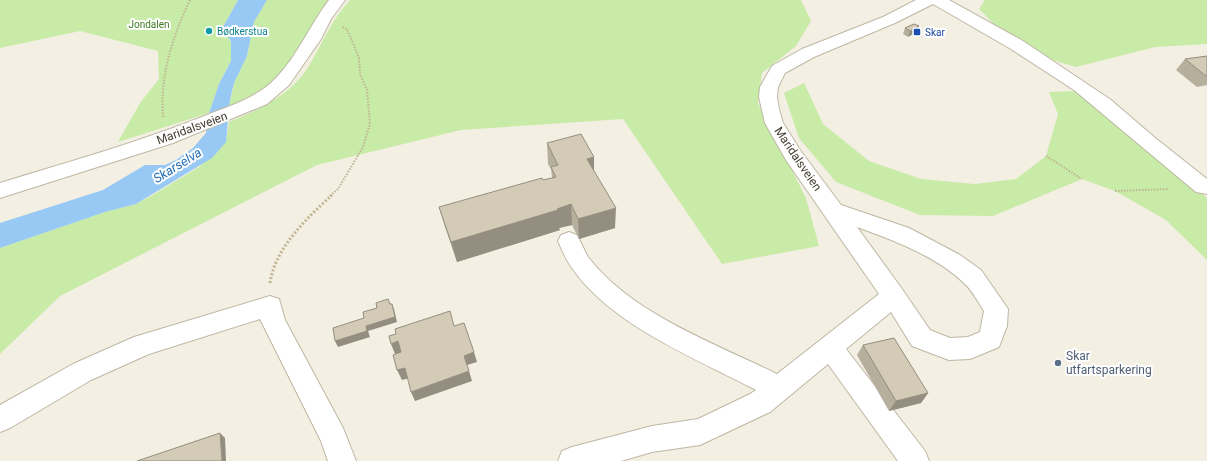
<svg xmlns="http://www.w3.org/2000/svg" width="1207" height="461" font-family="Roboto,sans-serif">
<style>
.green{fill:#c8eba7}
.water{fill:#98c9f5}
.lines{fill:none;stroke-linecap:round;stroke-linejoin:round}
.minor-casing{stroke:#beb7a4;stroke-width:2}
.path-far1{stroke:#c1b494;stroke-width:2;stroke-dasharray:1.5 1.5;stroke-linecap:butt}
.path{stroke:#c1b494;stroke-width:3;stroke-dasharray:2 2;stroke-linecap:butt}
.minor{fill:#fff;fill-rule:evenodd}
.wall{fill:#b6af9d}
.shaded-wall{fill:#948e80}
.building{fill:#d4cbb7;stroke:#948e80}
.culture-dot{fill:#0f9aa8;stroke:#fff;stroke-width:1.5}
.transit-dot{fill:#1a4fb4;stroke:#fff;stroke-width:1.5}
.service-dot{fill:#5c6f8a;stroke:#fff;stroke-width:1.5}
.labels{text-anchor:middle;stroke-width:4;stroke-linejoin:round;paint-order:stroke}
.far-park-label{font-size:10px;fill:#3d7a22;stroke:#fff}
.far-culture-label{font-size:10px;fill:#0d838f;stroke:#fff;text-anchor:start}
.far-transit-label{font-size:10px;fill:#164399;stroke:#fff;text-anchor:start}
.street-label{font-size:12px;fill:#443e32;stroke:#fff}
.service-label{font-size:12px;fill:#4e5e75;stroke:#fff;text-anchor:start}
.water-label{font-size:13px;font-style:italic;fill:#2470b8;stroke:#fff}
</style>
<rect width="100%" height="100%" fill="#f3efe2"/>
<g class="green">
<path d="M0,0H238L223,27L231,42V61L219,84L209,113L118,142L140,103L159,79L158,51L80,31L0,48Z"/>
<path d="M267,0H332C310,35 289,76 252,96C245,100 237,103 229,106L234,83L247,56L254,22Z"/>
<path d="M350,0H801L811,21L796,46L762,73L758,103L806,198L819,246L722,264L623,119L461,130L317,165L60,296L0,354V248L105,212L136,204L151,196L199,167L226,142L229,122C260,109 292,95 310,64C323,42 332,19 350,0Z"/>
<path d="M985,0H1207V44L1155,47L1076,67L1049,59L995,25L979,9Z"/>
<path d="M804,83L823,124L869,161L921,179L975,184L1016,179L1046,156L1058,114L1049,92L1077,91L1096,105L1207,198V260L1166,220L1115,191L1082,179L993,216L920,215L836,182L799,138L784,93Z"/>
</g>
<path class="water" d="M238,0H267L254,22L247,56L234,83L230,100L226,142L212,158L136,204L105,212L0,248V223L103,190L145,165H165L176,160L193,148L206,133L209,113L219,84L231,61V42L223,27Z"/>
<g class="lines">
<defs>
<g id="minor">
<path d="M329,0H345L331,19L321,39L289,85L267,104L173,143L0,198V183C68,162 136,143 202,117C228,106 256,99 276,78C298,55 310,25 329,0Z"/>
<path d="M916,0H949L1023,41L1111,100L1154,137L1207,179V194L1196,192L1074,90L1011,49L933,4L895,23L814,57L785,73L778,87L777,97L779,109L783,123L800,150L841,205L909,228L960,255L981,270L1008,309L1007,326L999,347L970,359L949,360L912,346L891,312L846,349L925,451L929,461H898L828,364L770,412L700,445L652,452L621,461H558L562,451L572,447L652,426L698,419L750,394L756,390C697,359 611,325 572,268C566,260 562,250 558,241L561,235L569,232L577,235C581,242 584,250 588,257C632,314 714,343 777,374L879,294L786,160L765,123L759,97L760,87L772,66L802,49L883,17ZM857,227C893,240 936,256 964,283C972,290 978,302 984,311L980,332L968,337L950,338L930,330L902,289Z"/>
<path d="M270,296L279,299L285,320L343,428L356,461H328L321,441L260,319L149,354L91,380L10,428L0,432V405L73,364L134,337Z"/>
</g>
</defs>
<use href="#minor" class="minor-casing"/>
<g class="path-far1">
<path d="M163,117C160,75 172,38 190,0"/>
<path d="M1046,156L1082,179"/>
<path d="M1115,191L1169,189"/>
<path d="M330,196L338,189L363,147L370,124L367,90L360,74L359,58L347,29L342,27"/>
</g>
<path class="path" d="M270,283C275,248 307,218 332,195"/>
<use href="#minor" class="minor"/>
</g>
<g class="wall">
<path d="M905,28L916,32L908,37L903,34Z"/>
<path d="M1207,56V85L1197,87L1176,70L1185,59Z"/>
<path d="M547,143L594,171L615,228L579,239L572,225L559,228L560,230L457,262L445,227L439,207L552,178L551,169L548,164Z"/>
<path d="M863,345L928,393L921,403L889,411L857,355Z"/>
</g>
<g class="shaded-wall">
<path d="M919,26L916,32L908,37L910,31Z"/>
<path d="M594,157V178L587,159Z"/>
<path d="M571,204L572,225L559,228L560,230L457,262L451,242Z"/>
<path d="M616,208L615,228L579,239L578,219Z"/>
<path d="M392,304L394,309L397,322L368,331L370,337L338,347L335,341L366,326Z"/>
<path d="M398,341L403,352L395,354L391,344Z"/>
<path d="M474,352L477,362L467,365L464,356Z"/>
<path d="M405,368L410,378L402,380L397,370Z"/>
<path d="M469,371L472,381L415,401L411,392Z"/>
<path d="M928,393L921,403L889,411L896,401Z"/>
<path d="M220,433L225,438L226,461H222Z"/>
</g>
<g class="building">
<path d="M914,24L919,26L910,31L905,28Z"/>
<path d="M1207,56V75L1206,76L1185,59Z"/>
<path d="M581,134L594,157L587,159L616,208L578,219L571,204L557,209L558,210L451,242L439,207L542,178L543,180L556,177L551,167L558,165L547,143Z"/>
<path d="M388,299L390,304H392L395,317L366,326L367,331L335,341L333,328L364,318L363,312L377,308L376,303Z"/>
<path d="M450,311L454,326L464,323L474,352L464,356L469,371L411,392L405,368L397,370L393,355L401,352L398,341L391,344L389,336L396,334L395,329Z"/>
<path d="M894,338L928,393L896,401L863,345Z"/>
<path d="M220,433L222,461H137Z"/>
</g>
<circle class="culture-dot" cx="209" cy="31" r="4"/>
<rect class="transit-dot" x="913" y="28" width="8" height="8" rx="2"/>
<circle class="service-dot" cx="1058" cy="363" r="4"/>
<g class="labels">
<g class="far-park-label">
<text x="149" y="28">Jondalen</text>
</g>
<g class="far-culture-label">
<text x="217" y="35">Bødkerstua</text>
</g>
<g class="far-transit-label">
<text x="925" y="36">Skar</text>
</g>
<g class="street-label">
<text transform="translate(192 128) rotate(-20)" y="4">Maridalsveien</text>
<text transform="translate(798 159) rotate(56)" y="4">Maridalsveien</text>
</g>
<g class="service-label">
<text x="1066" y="360">Skar<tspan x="1066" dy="14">utfartsparkering</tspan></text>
</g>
<g class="water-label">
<text transform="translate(177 165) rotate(-32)" y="5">Skarselva</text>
</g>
</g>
</svg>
